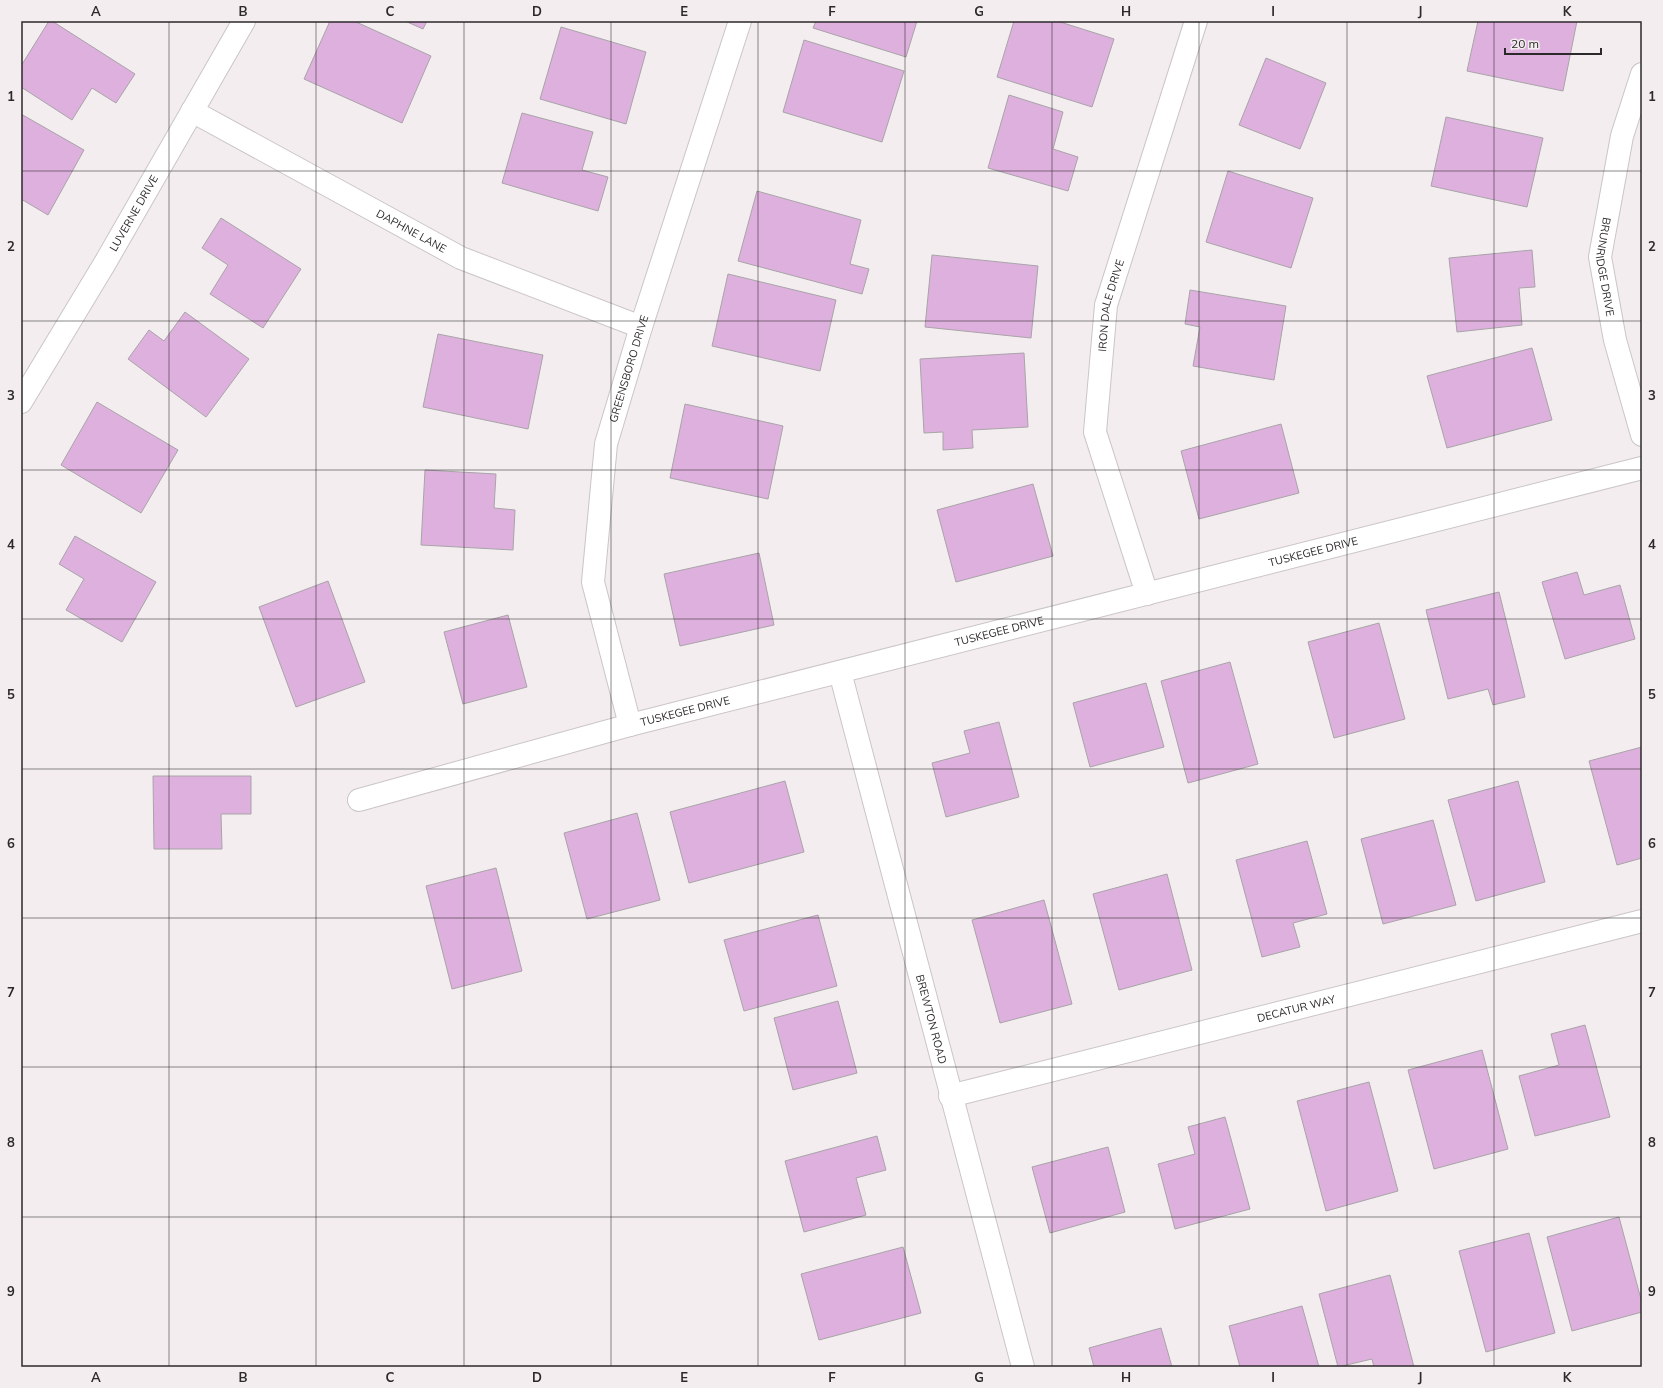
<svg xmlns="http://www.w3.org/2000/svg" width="1663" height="1388" font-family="Mulish,sans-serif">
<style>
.building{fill:#deb0dd;stroke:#a8a4a8}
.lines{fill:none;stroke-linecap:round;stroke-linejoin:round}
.minor-casing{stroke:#cbc5c6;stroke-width:24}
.minor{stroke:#fff;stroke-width:22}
.grid{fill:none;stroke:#2c292a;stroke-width:1;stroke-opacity:0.55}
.labels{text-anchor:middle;stroke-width:3.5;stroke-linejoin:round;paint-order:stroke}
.street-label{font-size:11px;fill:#2c292a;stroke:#f3edef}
.neatline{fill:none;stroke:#2c292a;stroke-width:1.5}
.grid-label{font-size:13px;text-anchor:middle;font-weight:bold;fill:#2c292a}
</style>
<rect width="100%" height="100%" fill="#f3edef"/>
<g class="building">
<path d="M49,21H52L135,74L116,103L92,88L72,120L21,87V66Z"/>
<path d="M330,21H354L431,56L402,123L304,79Z"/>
<path d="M405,21H427L423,29Z"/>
<path d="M816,21H917L906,57L813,28Z"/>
<path d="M1014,21H1057L1114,39L1092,107L997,77Z"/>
<path d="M1478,21H1577L1563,91L1467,71Z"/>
<path d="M561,27L646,52L626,124L540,99Z"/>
<path d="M804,40L904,71L882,142L783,112Z"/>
<path d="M1266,58L1326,83L1300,149L1239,125Z"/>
<path d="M1009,95L1063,112L1053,149L1078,157L1068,191L988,168Z"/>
<path d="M522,113L593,132L582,170L608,177L598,211L502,183Z"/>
<path d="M21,114L84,150L48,215L21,199Z"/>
<path d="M1446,117L1543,138L1527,207L1431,186Z"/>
<path d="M1228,171L1313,198L1291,268L1206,242Z"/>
<path d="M757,191L861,220L850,264L869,269L862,294L738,261Z"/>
<path d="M221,218L301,269L263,328L210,294L228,265L202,248Z"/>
<path d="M1532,250L1535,287L1519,288L1522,325L1457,332L1449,258Z"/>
<path d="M932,255L1038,266L1031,338L925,327Z"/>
<path d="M728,274L836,300L820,371L712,346Z"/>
<path d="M1190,290L1286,306L1274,380L1193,366L1200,327L1185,324Z"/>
<path d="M185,312L249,359L206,417L128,359L149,330L164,341Z"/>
<path d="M438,334L543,355L528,429L423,407Z"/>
<path d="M1532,348L1552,420L1447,448L1427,376Z"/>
<path d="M1024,353L1028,427L972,430L973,448L943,450V432L924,433L920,359Z"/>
<path d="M97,402L178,450L141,513L61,465Z"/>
<path d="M685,404L783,426L768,499L670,478Z"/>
<path d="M1281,424L1299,493L1199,519L1181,451Z"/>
<path d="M425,470L496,474L494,508L515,510L513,550L421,545Z"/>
<path d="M1033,484L1053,556L956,582L937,510Z"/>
<path d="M75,536L156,582L122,642L66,610L84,579L59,564Z"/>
<path d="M759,553L774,625L680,646L664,574Z"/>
<path d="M1577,572L1584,595L1620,585L1635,639L1565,659L1542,582Z"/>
<path d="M328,581L365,682L296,707L259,607Z"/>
<path d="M1499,592L1525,697L1493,705L1488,689L1448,699L1426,610Z"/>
<path d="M508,615L527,687L463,704L444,632Z"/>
<path d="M1379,623L1405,719L1334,738L1308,642Z"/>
<path d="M1230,662L1258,764L1188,783L1161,681Z"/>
<path d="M1146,683L1164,747L1090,767L1073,703Z"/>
<path d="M999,722L1019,797L946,817L932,763L970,753L964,731Z"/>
<path d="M1642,747V858L1617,865L1589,761Z"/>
<path d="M153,776H251V814H221L222,849H154Z"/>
<path d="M785,781L804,852L689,883L670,812Z"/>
<path d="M1518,781L1545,882L1476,901L1448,800Z"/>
<path d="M637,813L660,900L587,919L564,833Z"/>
<path d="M1433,820L1456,905L1383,924L1361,839Z"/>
<path d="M1307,841L1327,914L1293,923L1300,947L1262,957L1236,860Z"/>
<path d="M496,868L522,971L452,989L426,886Z"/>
<path d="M1167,874L1192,970L1119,990L1093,894Z"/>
<path d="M1044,900L1072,1004L1000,1023L972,920Z"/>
<path d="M818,915L837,986L744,1011L724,940Z"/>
<path d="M838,1001L857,1073L793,1090L774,1018Z"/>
<path d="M1585,1025L1610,1117L1535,1136L1519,1076L1559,1065L1551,1034Z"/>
<path d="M1482,1050L1508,1149L1434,1169L1408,1070Z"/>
<path d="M1369,1082L1398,1191L1326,1211L1297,1101Z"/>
<path d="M1225,1117L1250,1209L1175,1229L1158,1164L1195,1154L1188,1127Z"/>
<path d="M877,1136L886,1170L856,1178L866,1215L804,1232L785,1161Z"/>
<path d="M1108,1147L1125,1212L1050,1233L1032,1167Z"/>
<path d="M1619,1217L1642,1303V1312L1572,1331L1547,1237Z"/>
<path d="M1529,1233L1555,1333L1486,1352L1459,1251Z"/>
<path d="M903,1247L921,1313L819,1340L801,1274Z"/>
<path d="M1390,1275L1414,1367H1374L1372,1359L1338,1367L1319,1294Z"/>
<path d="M1302,1306L1319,1367H1240L1229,1326Z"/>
<path d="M1161,1328L1172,1367H1094L1089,1348Z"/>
</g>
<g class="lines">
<defs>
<g id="minor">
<path id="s1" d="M1642,74L1622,136L1600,257L1615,340L1642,435"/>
<path id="s2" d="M192,111L461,258L641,327"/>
<path id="s3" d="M21,402L105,263L244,21"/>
<path id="s4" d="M1147,594L1095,432L1106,305L1196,21"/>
<path id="s5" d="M840,672L1023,1367"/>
<path id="s6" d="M630,725L593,582L606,444L641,327L740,21"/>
<path id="s7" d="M359,800L630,725L1642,468"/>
<path id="s8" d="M950,1096L1642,921"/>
</g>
</defs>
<use href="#minor" class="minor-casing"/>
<use href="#minor" class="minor"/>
</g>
<path class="grid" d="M169,21V1367M316,21V1367M464,21V1367M611,21V1367M758,21V1367M905,21V1367M1052,21V1367M1199,21V1367M1347,21V1367M1494,21V1367M21,171H1642M21,321H1642M21,470H1642M21,619H1642M21,769H1642M21,918H1642M21,1067H1642M21,1217H1642"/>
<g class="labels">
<g class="street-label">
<text dy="4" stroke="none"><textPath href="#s3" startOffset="220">LUVERNE DRIVE</textPath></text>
<text dy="4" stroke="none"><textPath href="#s2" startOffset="250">DAPHNE LANE</textPath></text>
<text dy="4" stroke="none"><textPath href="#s1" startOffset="198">BRUNRIDGE DRIVE</textPath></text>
<text dy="4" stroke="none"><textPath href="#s4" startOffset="298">IRON DALE DRIVE</textPath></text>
<text dy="4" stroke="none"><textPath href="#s6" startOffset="365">GREENSBORO DRIVE</textPath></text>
<text dy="4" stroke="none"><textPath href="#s7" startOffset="986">TUSKEGEE DRIVE</textPath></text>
<text dy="4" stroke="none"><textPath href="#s7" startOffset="662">TUSKEGEE DRIVE</textPath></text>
<text dy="4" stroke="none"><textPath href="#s7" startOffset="338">TUSKEGEE DRIVE</textPath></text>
<text dy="4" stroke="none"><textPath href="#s8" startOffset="357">DECATUR WAY</textPath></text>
<text dy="4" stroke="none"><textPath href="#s5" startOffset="359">BREWTON ROAD</textPath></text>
</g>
</g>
<rect width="1663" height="1388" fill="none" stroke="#f3edef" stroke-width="44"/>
<path d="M1505 48v6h96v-6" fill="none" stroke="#2c292a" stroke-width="2"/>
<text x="1511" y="48" font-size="12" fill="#2c292a" stroke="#f3edef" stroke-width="3" paint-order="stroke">20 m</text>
<rect x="22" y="22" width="1619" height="1344" class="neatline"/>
<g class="grid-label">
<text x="96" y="16">A</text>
<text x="243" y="16">B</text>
<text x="390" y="16">C</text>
<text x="537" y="16">D</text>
<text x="684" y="16">E</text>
<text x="832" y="16">F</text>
<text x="979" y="16">G</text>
<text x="1126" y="16">H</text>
<text x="1273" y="16">I</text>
<text x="1420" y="16">J</text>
<text x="1567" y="16">K</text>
<text x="11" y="101">1</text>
<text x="1652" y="101">1</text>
<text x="11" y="251">2</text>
<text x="1652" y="251">2</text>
<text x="11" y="400">3</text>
<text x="1652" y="400">3</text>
<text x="11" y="549">4</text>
<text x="1652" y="549">4</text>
<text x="11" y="699">5</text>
<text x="1652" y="699">5</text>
<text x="11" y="848">6</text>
<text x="1652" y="848">6</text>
<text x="11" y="997">7</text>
<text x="1652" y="997">7</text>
<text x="11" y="1147">8</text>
<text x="1652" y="1147">8</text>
<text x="11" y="1296">9</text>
<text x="1652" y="1296">9</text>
<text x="96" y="1382">A</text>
<text x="243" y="1382">B</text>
<text x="390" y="1382">C</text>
<text x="537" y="1382">D</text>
<text x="684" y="1382">E</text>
<text x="832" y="1382">F</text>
<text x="979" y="1382">G</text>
<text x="1126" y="1382">H</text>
<text x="1273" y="1382">I</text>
<text x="1420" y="1382">J</text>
<text x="1567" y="1382">K</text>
</g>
</svg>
